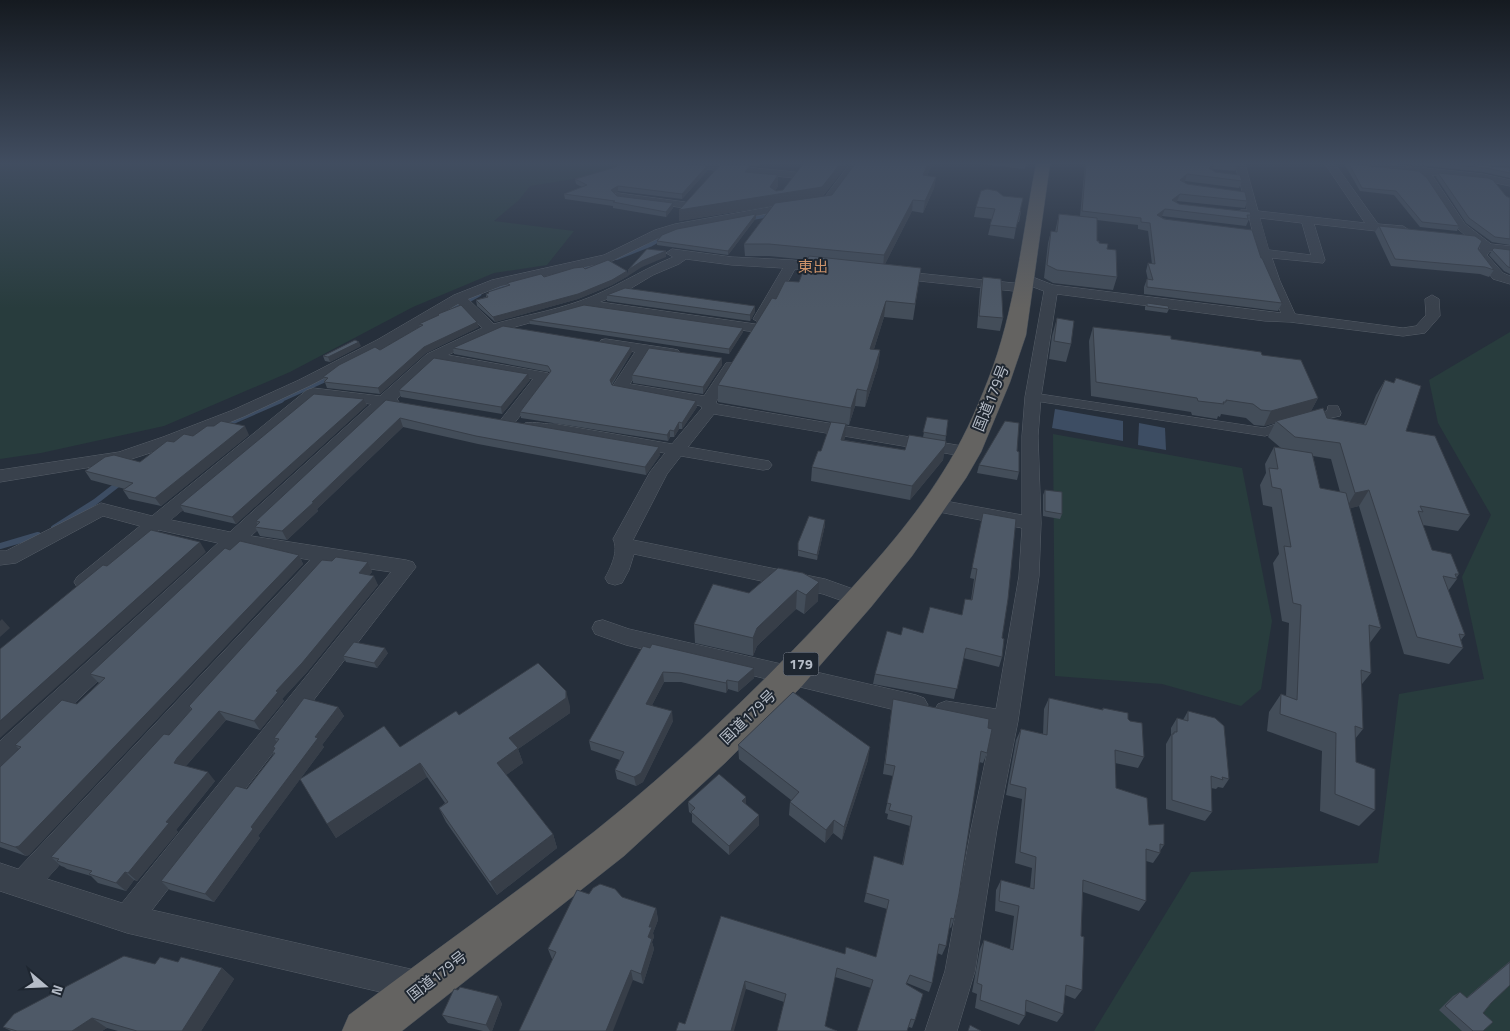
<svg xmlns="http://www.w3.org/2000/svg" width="1510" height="1031" font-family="'Titillium Web','Noto Sans JP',sans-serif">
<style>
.green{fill:#283c3d}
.water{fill:#3d4d63}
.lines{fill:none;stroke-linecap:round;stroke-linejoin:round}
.stream-far2{stroke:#3d4d63;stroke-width:4}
.stream-far1{stroke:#3d4d63;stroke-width:5}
.stream{stroke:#3d4d63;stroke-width:6}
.pedestrian-casing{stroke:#575f69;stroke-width:1}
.minor-casing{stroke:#575f69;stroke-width:1}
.trunk-casing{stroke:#444c56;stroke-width:1}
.pedestrian{fill:#39414c;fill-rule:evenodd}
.minor{fill:#39414c;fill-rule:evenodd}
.trunk{fill:#646361;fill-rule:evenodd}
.wall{fill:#434d59;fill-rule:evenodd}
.shaded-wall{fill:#373e48}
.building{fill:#4e5967;stroke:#373e48}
.labels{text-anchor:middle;stroke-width:4;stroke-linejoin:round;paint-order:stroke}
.shield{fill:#1e2630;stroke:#888f9a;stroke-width:1}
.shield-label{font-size:14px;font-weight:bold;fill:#b5bcc7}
.far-quarter-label{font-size:15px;fill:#cc936b;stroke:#1e2630}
.street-label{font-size:15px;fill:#b5bcc7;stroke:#1e2630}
</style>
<rect width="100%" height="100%" fill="#262f3b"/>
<g class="green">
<path d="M0,164H637L623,171L530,186L519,200L494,221L574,231L547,265L494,273L413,307L290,372L164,426L41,453L0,459Z"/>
<path d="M1510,332V1031H1094L1191,872L1378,863L1399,694L1484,679L1462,577L1491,515L1438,423L1429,380Z"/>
<path d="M1053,434L1242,468L1272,621L1261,689L1241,706L1162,684L1055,676Z"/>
</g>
<g class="water">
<path d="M1055,409L1123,421V441L1052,428Z"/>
<path d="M1139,423L1165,428L1166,450L1138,445Z"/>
</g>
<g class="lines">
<g class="stream-far2">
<path d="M747,219L775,214"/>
<path d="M617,258L650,245L662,238"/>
<path d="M576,269L598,264"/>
</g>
<g class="stream-far1">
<path d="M576,269L580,268"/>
<path d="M491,289L512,283"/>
<path d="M449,311L479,294"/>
<path d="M278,401L331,377"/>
</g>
<g class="stream">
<path d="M224,425L281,400"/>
<path d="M54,528L95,502L122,481"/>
<path d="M0,546L38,535"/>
</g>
<defs>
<path id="pedestrian" d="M1033,393L1264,428L1293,418L1327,411L1328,406H1338L1341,413L1340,416L1301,424L1265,436L1029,400L1027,397Z"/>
<g id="minor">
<path d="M679,164H714L795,172L800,175L795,178L684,167Z"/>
<path d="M850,164H860L830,205L770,213L677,231L663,236L612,261L501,286L468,299L494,324C522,316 552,311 580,301C612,290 639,271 671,258L673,257L666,253L672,249L732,257L792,260L835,265L837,268L831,272L795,269L767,319L760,323L753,319L783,268L732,265L686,259L679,264L653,275L623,293L600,302L755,324L760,325L762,328L760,331L755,332L585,308L496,332L448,355L548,373L551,376L513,425H501L499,422L533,379L435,362L397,399L399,402L397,405L388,406L251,536L406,560L413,562L416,567L152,910L419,971L430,975L434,986L430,997L419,1001L127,933L0,891V863L18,869L310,560L239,547L9,765L0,768V741L218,543L159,530L91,587L84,589L77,587L74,582L77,577L140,526L103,516L16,563L0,565V551H6L101,503L152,516L307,390L313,388L380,396L427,354L482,328L458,304L387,346L309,386L245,416L175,445L122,462L0,482V470L119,452L163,437L233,410L299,380L377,340L454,295L492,280L604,255L655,230L675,224L770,207L822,200ZM316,398L371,404L230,532L171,520ZM330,563L391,572L122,903L47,879Z"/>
<path d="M1235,164H1245L1258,211L1365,223L1325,164H1335L1378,224L1403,226L1409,230L1403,234L1314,224L1325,260L1323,263L1272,258L1280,281L1295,314L1403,328L1416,326L1426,315L1425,299L1432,295L1439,299L1440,316L1425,333L1403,336L1290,322L1265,321L1057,294L1041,397L1038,436L1041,523L1039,576L1018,721L997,829L975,971L957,1031H925L945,971L971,829L992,729L938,718L934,711L938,704L946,701L996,709L1019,576L1022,528L934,511L927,509L925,505L927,501L934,499L1022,515V436L1025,397L1044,291L1020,282L1019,279L1020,276H1030L1053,285L1281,313L1256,253L1257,251L1249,217L1237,215L1235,213L1241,210H1247ZM1260,218L1302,223L1311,255L1269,250Z"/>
<path d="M1354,164H1388L1412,167L1413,164H1421L1425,168L1483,174L1510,180V186L1482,180L1432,175L1465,224L1491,244L1510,246V254L1490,251L1487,255L1503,273L1510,276V284L1493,279L1475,255L1480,248L1457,228L1426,181L1418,173L1359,167Z"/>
<path d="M1464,164L1510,165V171L1469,167Z"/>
<path d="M618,193L685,202L691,205L685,208L614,198L613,196L614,194Z"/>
<path d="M896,271L1023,284L1030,288L1023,292L891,278L890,275Z"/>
<path d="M606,339L673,349L678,350L680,353L678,356L673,357L648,354L630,384L704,396L726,363H736L739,366L716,402L717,404L968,447L974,448L977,452L974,456L968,457L714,414L688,447L763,460L769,461L772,465L769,469L763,470L681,456L667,474L633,540L825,579L867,594L870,599L867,604L860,607L823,594L634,554L629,570L622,583L615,585L608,583L605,578C611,567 619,551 613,539L650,472L665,453L556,434L546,435L525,431L523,427L525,423C535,421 546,425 556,424L672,444L702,408L701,406L614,390L612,387L635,352L601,346L599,343L601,340Z"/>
<path d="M603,620L629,629L916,695L924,698L928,705L924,712L916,715L626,645L595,634L592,628L595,622Z"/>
</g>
<path id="trunk" d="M1036,164H1050L1026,335L1010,382L981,452L966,478L912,556L871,607L802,686L725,763L624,856L402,1031H342L349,1015C431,953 515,894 595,831C674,768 751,695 820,622C864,575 909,527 943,472C961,444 976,411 988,380C1015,312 1022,236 1036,164Z"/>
</defs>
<use href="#pedestrian" class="pedestrian-casing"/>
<use href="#minor" class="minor-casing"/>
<use href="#trunk" class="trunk-casing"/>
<use href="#pedestrian" class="pedestrian"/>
<use href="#minor" class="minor"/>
<use href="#trunk" class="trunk"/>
</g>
<g class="wall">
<path d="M721,164H759L757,166L750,165V173L778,186L775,191H776L783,190L848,164L823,196L832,195L855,164H932L927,176L936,177L934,188L923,213L912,211L885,264L921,268L913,320L884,317L874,349L880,350L878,366L865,407L855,406L849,425L718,402V385L776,299L799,282L808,260L769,256H745L744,244L773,206L679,221Z"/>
<path d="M981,164H1026L1025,169Z"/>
<path d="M1085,164H1237L1235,171L1213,169L1212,170L1215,172L1242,181L1239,188L1185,181L1184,182L1187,184L1247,201L1245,208L1177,201L1176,202L1179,204L1251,215L1246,226L1162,216L1161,217L1261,258L1282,303L1278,311L1144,294V287L1147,279L1148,280L1146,271L1148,263L1152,264L1148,231L1138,229V225L1097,220V241L1099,243L1107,249L1117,277L1113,290L1053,283L1044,278L1048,243L1051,231L1055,232L1059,214L1080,216Z"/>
<path d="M1346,164H1356L1459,226L1457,231L1420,227L1394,195L1360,191L1345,165Z"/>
<path d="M1423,164H1470L1510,168V178L1483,172L1426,166Z"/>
<path d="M707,166V171L682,199L618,191L615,193L617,196L673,208L666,217L613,208V206L565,199L564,194L582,187L576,184L575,179Z"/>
<path d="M1438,173L1506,196L1510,198V245L1492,242L1466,223L1436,177Z"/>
<path d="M976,207L1020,211L1021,212L1019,222H1017L1014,239L988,235L992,219L974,217Z"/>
<path d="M756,218L728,255L657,245V241Z"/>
<path d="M1379,226L1478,249L1494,270L1489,277L1480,274L1391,266L1375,232Z"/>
<path d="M1494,248L1510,250V274L1504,271L1489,255Z"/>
<path d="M585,269L627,271L628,276L612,285L578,299L495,322L477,306L476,300L486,297V294H489L488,292L508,286L507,283L544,277Z"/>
<path d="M983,277L1003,318L1000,331L977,328L980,289Z"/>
<path d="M607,295L755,312L750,321L607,301Z"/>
<path d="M1147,303L1169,309L1167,313L1145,310V307Z"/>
<path d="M438,314L479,327L426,353L380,394L327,388L323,377L380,350L420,327L419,324L438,316Z"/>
<path d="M1057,318L1071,344L1066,362L1049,359L1052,336Z"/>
<path d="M529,320L743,332L729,354L530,324Z"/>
<path d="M1093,327L1171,339L1262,355L1318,398L1311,411L1327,418L1364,424L1376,395L1385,380L1394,383L1396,378L1406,431L1470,515L1458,531L1423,525L1432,550L1459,574L1457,577V579L1448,591L1465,635L1461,640L1463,648L1449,664L1404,654L1359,506L1350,508L1381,628L1369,644L1371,673L1362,684L1363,729L1355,739L1356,762L1375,810L1359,826L1320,811L1322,751L1267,731L1269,712L1281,694L1286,696L1289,623L1282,621L1273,563L1279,554L1272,507L1263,505L1260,485L1266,473L1265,464L1274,447L1281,448L1268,437L1275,423L1264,426L1254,425L1246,418L1221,414L1220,417L1218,416L1217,419L1192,415L1191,412L1091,396L1089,341ZM1313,456L1331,459L1340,492L1320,488Z"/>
<path d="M361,346L330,362L325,361L323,356Z"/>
<path d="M631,347L632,352L612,385L697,407L682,429H679L674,437H670L668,441L521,418L520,412L550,373L549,372L454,354L453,348Z"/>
<path d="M722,358V365L703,394L633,383L632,375Z"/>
<path d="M530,380L502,414L401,397L399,390Z"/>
<path d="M364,399L367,405L236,524L184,512L180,505Z"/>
<path d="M386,400L660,455L646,475L478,444L403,427L317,509L318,511L287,540L260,536L255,527L258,525L256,521Z"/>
<path d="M927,417L948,420L943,460L910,500L811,481L812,467L821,451L846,424L844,440L905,450L923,437Z"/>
<path d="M249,435L161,506L129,499L123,490L125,489L91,480L85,471L140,462L174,442L193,436Z"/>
<path d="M1017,451L1019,472L1017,480L977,473L979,465Z"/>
<path d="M1045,490L1062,514L1060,519L1043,516V495Z"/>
<path d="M983,513L1002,638V657L999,667L963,658L954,699L873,684L875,674L901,635L923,633L962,615L971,600L974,579L970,578Z"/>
<path d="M825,525L817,560L798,556V543Z"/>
<path d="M230,550L299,555L303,564L29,855L26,856L0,847V767L19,749L15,745L77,704L99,683L90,674Z"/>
<path d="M368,562L372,572L369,575L378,585L307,672L282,699L284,701L260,730L226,720L186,766L215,781L176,830L178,832L137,881L134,880L126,891L98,883L91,876L67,869L64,867L61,866L51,857L169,735L191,710L189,706Z"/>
<path d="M778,568L818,601L804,614L796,609L757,646L753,656L695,643L694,624L749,593Z"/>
<path d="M650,648L754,668V678L738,692L728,689L726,693L681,682H664L652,705L673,721L643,782L636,786L617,779L615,770L620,760L591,750L589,741Z"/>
<path d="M388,653L377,668L346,662L343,656Z"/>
<path d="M1049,698L1102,710L1103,708L1128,719L1144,757L1138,768L1115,763L1116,788L1149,825L1164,845L1160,851V853L1153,863L1146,861V901L1139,911L1083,892L1081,936L1082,990L1075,999L1065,995L1063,1014L1057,1022L1025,1011V1016L1019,1025L975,1008L977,994L972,992L980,949L984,940L1010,949L1014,916L995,911L996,890L1001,880L1030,888L1032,868L1015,863L1022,799L1006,795L1016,740L1021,729L1043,734L1044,709Z"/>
<path d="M893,699L988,728L987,753L983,763L979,762L954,919L951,928L949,927L946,946L942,955L937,953L932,983L929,992L907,983V984L915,1020L912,1028L909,1027L871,988L835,977L777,1031L784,1002L746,989L685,1024L721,916L845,954L876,957L887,909L864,902L874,856L902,865L910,826L887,819L888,814L885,813L893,776L883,774Z"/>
<path d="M570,706V713L518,749L523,763L506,775L553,834L557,848L497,895L446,822L439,808L445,803L427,777L336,838L300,779L258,836L260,838L214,902L170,890L161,881L247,789L273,755L272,753L274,749L273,747L277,742L274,738L338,707L344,716L322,745L324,747L301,778L400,747L459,715Z"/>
<path d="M1188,711L1229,779L1223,788L1218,787L1216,789L1211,788L1212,812L1205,821L1166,809V744L1171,735V728L1177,718L1183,720Z"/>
<path d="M738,745L868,760L842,840L833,833L825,843L789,815L790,802L791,800L739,759Z"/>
<path d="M746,797V805L759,815V825L729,855L692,822V814L689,812L688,802Z"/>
<path d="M589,894L622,897L656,908L658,920L653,933L654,937L652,942L654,949L643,984L633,980L552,959L548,949Z"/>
<path d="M1510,961L1491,1003L1483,1013V1031H1462L1439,1010L1453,996L1460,992L1466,998Z"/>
<path d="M178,962L222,968L234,979L201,1031H118L107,1028L102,1031H11L3,1027L155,964Z"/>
<path d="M458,990L498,996L502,1004L492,1031H483L448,1023L442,1015Z"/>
</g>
<g class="shaded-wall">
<path d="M840,164H848L821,198L679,221V210L770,187L778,175V186L773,195Z"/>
<path d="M928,164H932L922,186L923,175Z"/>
<path d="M1214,164H1215L1213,169L1206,175L1209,168Z"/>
<path d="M750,165V175L745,172Z"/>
<path d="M707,166V171L682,199V194Z"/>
<path d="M1187,174L1185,181L1178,187L1180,180Z"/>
<path d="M936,177L934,188L923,213L925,201Z"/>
<path d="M618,186V191L611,195V190Z"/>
<path d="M1180,194L1177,201L1169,207L1172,200Z"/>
<path d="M913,200L912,211L883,268L884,255Z"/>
<path d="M673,203V208L666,217V212Z"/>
<path d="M1165,209L1162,216L1154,222L1157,215Z"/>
<path d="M756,214V218L728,255V251Z"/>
<path d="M666,251V257L642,267L628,276V270L642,261Z"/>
<path d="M627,271L628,276L612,285L578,299L495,322L493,317Z"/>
<path d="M886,301L884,317L869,365L870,349Z"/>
<path d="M755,306V312L750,321V315Z"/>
<path d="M477,322L479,327L426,353L380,394L378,388L424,347Z"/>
<path d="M743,328V332L729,354V349Z"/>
<path d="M359,342L361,346L330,362L328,357Z"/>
<path d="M631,347L632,352L610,386V380Z"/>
<path d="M880,350L878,366L865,407L867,391Z"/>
<path d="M722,358V365L703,394V387Z"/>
<path d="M528,374L530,380L502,414L501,407Z"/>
<path d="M857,389L855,406L849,425L851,408Z"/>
<path d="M1318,398L1310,413L1276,421L1275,423L1264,426L1271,411Z"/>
<path d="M364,399L367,405L236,524L232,517Z"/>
<path d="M696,401L697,407L682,429V423Z"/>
<path d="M400,418L403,427L317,509L318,511L287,540L282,531Z"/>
<path d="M679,422V429L674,437V431Z"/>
<path d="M846,424L845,438L840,454L841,440Z"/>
<path d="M245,426L249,435L161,506L155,498Z"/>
<path d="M670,430V437L668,441L667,435Z"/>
<path d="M945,446L943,460L910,500L912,486Z"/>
<path d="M659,447L660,455L646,475L645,467Z"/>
<path d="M1369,490L1359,506L1345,510L1355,493Z"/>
<path d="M825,520V525L817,560V555Z"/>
<path d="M200,542L206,552L0,738V721Z"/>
<path d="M299,555L303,564L29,855L26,856L15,847Z"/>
<path d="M368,562L372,572L363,582L359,573Z"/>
<path d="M374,576L378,585L307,672L282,699L284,701L260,730L254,721L276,691Z"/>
<path d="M819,582L818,601L804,614L806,595Z"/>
<path d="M797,590L796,609L757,646L753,656V638L757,628Z"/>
<path d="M2,619L10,628L0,637V621Z"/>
<path d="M385,648L388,653L377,668L374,663Z"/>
<path d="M754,668V678L738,692V682Z"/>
<path d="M663,672L664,682L648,713L646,704Z"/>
<path d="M727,680L728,689L726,693V683Z"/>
<path d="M566,691L570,706V713L518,749L523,763L502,778L497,763L509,738Z"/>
<path d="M338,707L344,716L322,745L324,747L258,836L260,838L214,902L205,894L251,827L315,737Z"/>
<path d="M219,711L226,720L185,767L174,763L177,758Z"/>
<path d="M672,711L673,721L643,782L636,786L634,777Z"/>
<path d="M870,747L868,760L842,840L844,827Z"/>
<path d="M420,763L427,777L336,838L327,824Z"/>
<path d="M208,772L215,781L176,830L178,832L137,881L128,873L166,822Z"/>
<path d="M746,797V807L742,801Z"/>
<path d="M759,815V825L729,855V846Z"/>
<path d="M834,820L833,833L825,843L826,830Z"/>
<path d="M553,834L557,848L497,895L490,882Z"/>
<path d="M125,872L134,880L126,891L116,883Z"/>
<path d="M656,908L658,920L653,933L654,937L652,942L654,949L643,984L641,974L648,937L649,927Z"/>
<path d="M222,968L234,979L201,1031H182Z"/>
<path d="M631,970L633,980L613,1031H606Z"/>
<path d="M745,981L746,989L734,1031H731Z"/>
<path d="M498,996L502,1004L492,1031H490L486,1025Z"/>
<path d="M92,1018L107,1028L102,1031H72Z"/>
</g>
<g class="building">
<path d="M619,164H684L707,166L682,194L618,186L611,190L617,196L673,203L666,212L613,202L615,201L564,194L587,185L575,179L616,167Z"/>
<path d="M721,164L750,165L745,172L778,175L770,187L776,191L783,190L803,164H840L822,187L679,210Z"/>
<path d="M855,164H928L923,175L936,177L925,201L913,200L884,255L769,244H744L775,203L832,195Z"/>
<path d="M1086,164H1214L1209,168L1215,172L1240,175L1242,181L1187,174L1180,180L1187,184L1245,192L1247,201L1180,194L1172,200L1179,204L1250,212L1251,215H1247L1248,219L1165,209L1157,215L1164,219L1252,230L1261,258H1262L1282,303L1147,287V279L1153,280L1148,263L1155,264L1150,223L1141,222V218L1082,211Z"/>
<path d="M1349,164H1356L1361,165L1419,171L1427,178L1459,226L1422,222L1396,191L1362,188Z"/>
<path d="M1448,164H1470L1510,168V173L1486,168Z"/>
<path d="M1438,173L1488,178L1493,180L1506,196L1510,198V239L1495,237L1469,218Z"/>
<path d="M987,189L997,191L1003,196L1023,198L1020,211L1021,212H1020L1016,228L990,225L995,209L976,207L981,191Z"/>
<path d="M756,214L728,251L657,241L662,235L677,229Z"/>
<path d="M1059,214L1097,218V241H1099V243L1108,244L1107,249L1116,250L1117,277L1057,270L1047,265L1051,231L1057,232Z"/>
<path d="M1379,226L1475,236L1482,241L1478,249L1494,270L1485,267L1395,259Z"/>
<path d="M1494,248L1510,250V268L1507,266L1492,250Z"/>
<path d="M647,249L666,251L642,261L628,270Z"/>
<path d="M809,256L921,268L915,304L886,301L870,349L880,350L867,391L857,389L851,408L718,385L772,298L776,299L785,281L799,282Z"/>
<path d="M608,260L627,271L612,280L578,294L493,317L476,300L488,297L486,294L489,293L488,292L510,285L507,283L541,274L544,277L574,268L583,267L585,269Z"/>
<path d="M983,277L1001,279L1003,318L979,316Z"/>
<path d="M625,288L755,306L750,315L607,295Z"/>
<path d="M1147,303L1168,306L1169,309L1147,306Z"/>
<path d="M461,305L477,322L424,347L378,388L324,382L328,378L323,377L339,365L375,347L380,350L423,325L419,324L439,315L438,314Z"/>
<path d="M584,305L743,328L729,349L529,320Z"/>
<path d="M1057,318L1074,321L1071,344L1054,341Z"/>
<path d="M503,326L631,347L610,380L612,385L696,401L682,423L679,422L674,431L670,430L667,435L520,412L551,371L548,366L453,348Z"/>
<path d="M1093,327L1171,336V339L1261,352L1262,355L1301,360L1318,398L1271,411L1261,410L1253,404L1226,400V402H1223L1224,404L1198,401L1197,398L1096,382Z"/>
<path d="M355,340L359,342L328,357L323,356Z"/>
<path d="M649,348L722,358L703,387L632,375Z"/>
<path d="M434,358L528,374L501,407L399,390Z"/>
<path d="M1396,378L1421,386L1406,431L1435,436L1470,515L1420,506L1423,512L1418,511L1432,550L1451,554L1459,574H1455L1457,579L1443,576L1465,635L1459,634L1463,648L1417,637L1369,490L1355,493L1340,443L1295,437L1276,421L1323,408L1327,418L1366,425L1385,380L1394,383Z"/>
<path d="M314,394L364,399L232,517L180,505Z"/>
<path d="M386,400L659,447L645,467L476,436L400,418L312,502H314L282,531L255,527L260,522L256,521Z"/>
<path d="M927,417L948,420L946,436L923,432Z"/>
<path d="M221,421L245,426L155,498L123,490L133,483L85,471L105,457L114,455L140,462L167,441L174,442L184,434L193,436L207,426H214Z"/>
<path d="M1005,421L1019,423L1017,451L1019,452V472L979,465Z"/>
<path d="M831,422L846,424L841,440L905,450L909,435L946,441L945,446L912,486L812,467L818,451H821Z"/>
<path d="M1274,447L1312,453L1320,488L1346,493L1381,628L1369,625L1371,673L1361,670L1363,729L1355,726L1356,762L1375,769V810L1335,794L1336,733L1280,714L1281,694L1297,700L1301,605L1293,603L1284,546L1291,547L1281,489L1272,487L1269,468L1278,469Z"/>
<path d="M1045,490L1062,492V514L1045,511Z"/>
<path d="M983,513L1016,519L1008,599L1002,638L1004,639L1002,657L966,648L957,689L875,674L887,631L901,635L903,627L923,633L930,607L962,615L965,599L972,600L977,569L972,568Z"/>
<path d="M809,516L825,520L817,555L798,550V543Z"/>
<path d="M151,530L200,542L0,721V649L103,565L107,566Z"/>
<path d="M240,541L299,555L19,846L15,847L0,842V767L21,747L15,745L62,700L77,704L105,678L90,674L225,548L230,550Z"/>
<path d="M336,557L368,562L359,573L374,576L302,663L276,691L278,692L254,721L219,711L177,758L174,763L208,772L166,822L169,823L128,873L125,872L116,883L89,874L92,871L57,861L59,859L51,857L164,734L169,735L192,709L189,706L322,560L332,561Z"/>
<path d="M778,568L803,573L819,582L806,595L797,590L757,628L753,638L694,624L713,584L749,593Z"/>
<path d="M354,642L385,648L374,663L343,656Z"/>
<path d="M652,644L754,668L738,682L727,680L726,683L680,673L663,672L646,704L672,711L641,773L634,777L615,770L624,752L589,741L643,646L650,648Z"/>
<path d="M538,663L566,691V698L509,738L518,748L497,763L553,834L490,882L439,808L448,802L420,763L327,824L300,779L384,726L400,747L456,711L459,715Z"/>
<path d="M793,692L870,747L844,827L834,820L826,830L790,802L799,792L738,745Z"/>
<path d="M304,698L338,707L315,737L318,738L251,827L253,829L205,894L161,881L236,786L247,789L275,753H272L275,748L273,747L279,739L274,738Z"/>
<path d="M1049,698L1103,710V708L1128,713V719L1130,721L1142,723L1144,757L1115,750L1116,788L1147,798L1149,825L1164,824V845L1160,844V853L1146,849V901L1083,880L1081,936L1084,937L1082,990L1066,985L1063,1014L1026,1000L1025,1016L980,1000L982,985L977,983L984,940L1013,950L1019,906L999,901L1001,880L1034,889L1036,857L1020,852L1026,788L1010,784L1021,729L1047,735Z"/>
<path d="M893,699L989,719L988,728L992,729L987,753L981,751L959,894L954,919L951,918L946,946L939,944L932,983L910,975L906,984L923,994L915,1020L911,1019L907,1031H857L873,980L837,968L825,1026L837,1031H777L786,994L745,981L731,1031H676L679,1022L685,1024L721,916L845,954L846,947L876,957L889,900L866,893L874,856L903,865L912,816L889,810L891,804L887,803L895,766L885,764Z"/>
<path d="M1188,711L1215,718L1224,726L1229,779L1222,777L1223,780L1211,776L1212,812L1172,800V734H1174V732H1177V718L1188,721Z"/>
<path d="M719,774L746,797L742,801L759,815L729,846L691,812L695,808L688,802Z"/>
<path d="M600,884L615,889L622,897L656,908L649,927H652L648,937L652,939L641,974L631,970L606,1031H519L556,952L548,949L577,890L589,894L593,888Z"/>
<path d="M124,956L155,964L160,957L178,962L181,957L222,968L182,1031H137L92,1018L72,1031H17L3,1027L14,1014Z"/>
<path d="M1510,962V985L1491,1003L1483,1013L1493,1022L1483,1031H1473L1445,1006L1460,992L1467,998Z"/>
<path d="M460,987L498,996L486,1025L442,1015L454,989L458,990Z"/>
<path d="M970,1025L981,1031H968Z"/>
</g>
<linearGradient id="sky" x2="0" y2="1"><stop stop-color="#151a20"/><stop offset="0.53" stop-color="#414d60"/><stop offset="1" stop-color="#414d60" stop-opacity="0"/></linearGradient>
<rect width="1510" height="308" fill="url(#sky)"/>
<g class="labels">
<rect class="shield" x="783.5" y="652.5" width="35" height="23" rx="4"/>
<g class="shield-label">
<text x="801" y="669">179</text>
</g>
<g class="far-quarter-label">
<text x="813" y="272">東出</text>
</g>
<g class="street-label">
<text transform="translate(991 398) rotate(-68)" y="5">国道179号</text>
<text transform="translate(748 717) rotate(-44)" y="5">国道179号</text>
<text transform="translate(437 976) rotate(-38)" y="5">国道179号</text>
</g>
</g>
<g transform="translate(45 986) rotate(109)" stroke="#1e2630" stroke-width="4" paint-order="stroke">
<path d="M0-4L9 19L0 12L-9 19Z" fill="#b5bcc7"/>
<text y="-8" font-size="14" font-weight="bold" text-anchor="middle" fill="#b5bcc7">N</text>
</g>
</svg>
